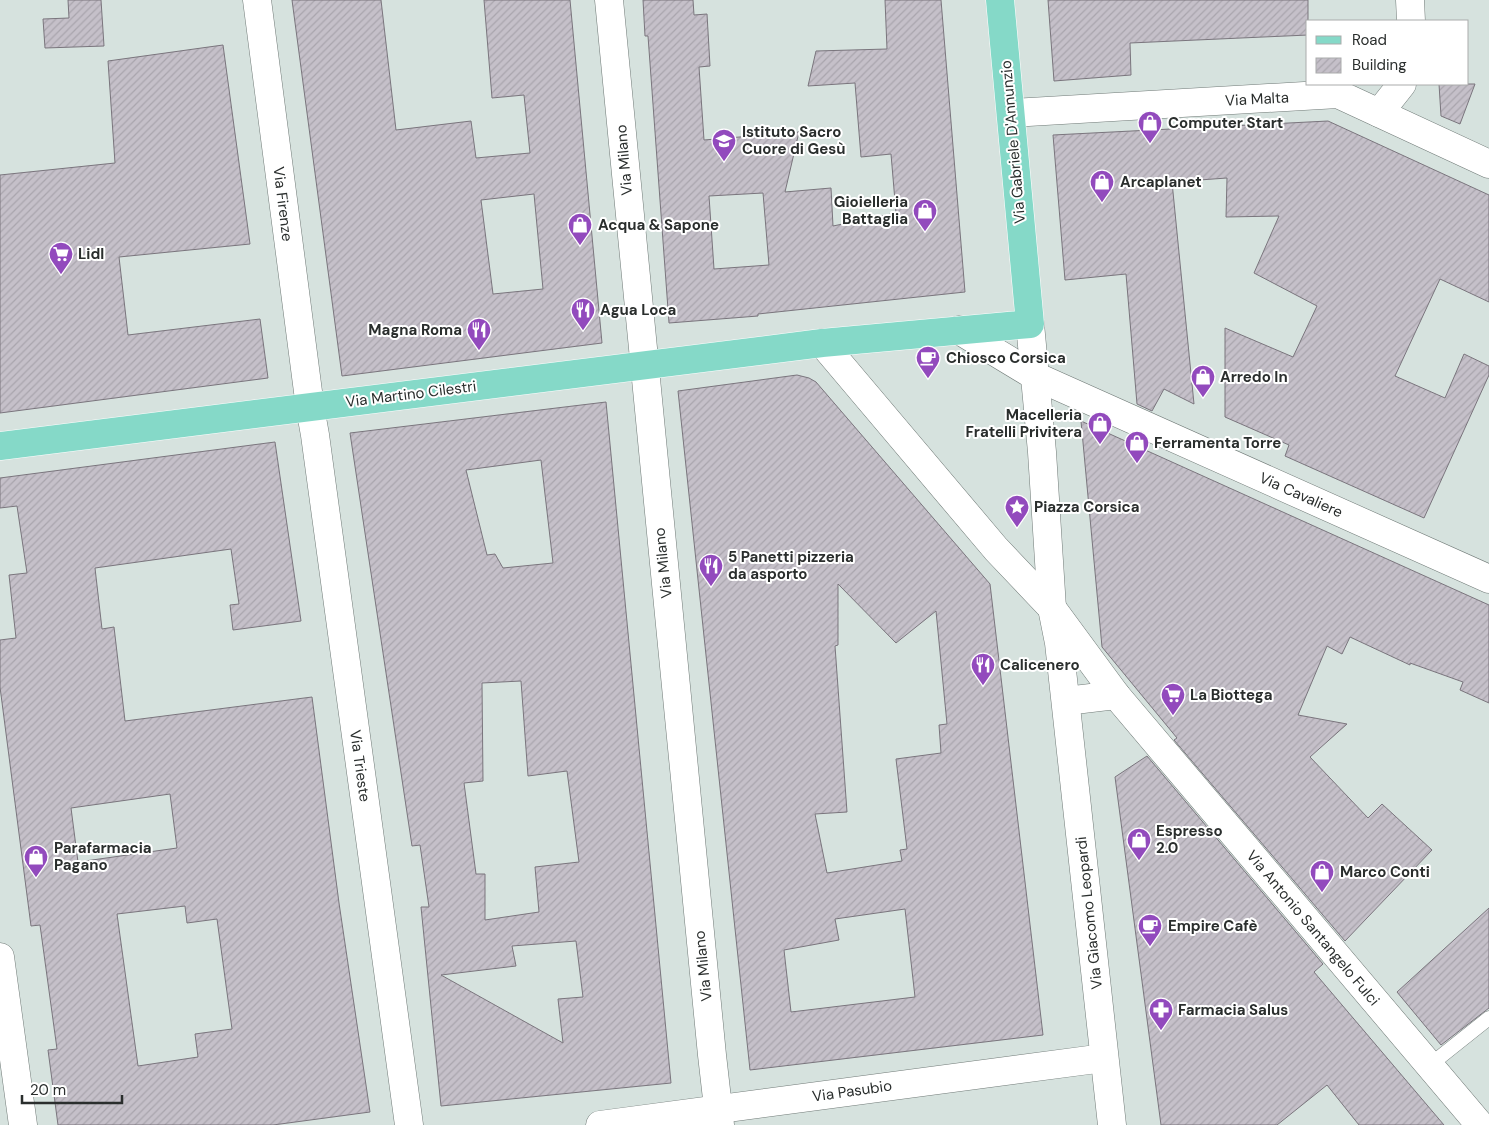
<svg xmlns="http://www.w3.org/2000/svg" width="1489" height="1125" font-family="'DM Sans',sans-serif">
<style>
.building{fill:url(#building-hatch);stroke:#7a757d;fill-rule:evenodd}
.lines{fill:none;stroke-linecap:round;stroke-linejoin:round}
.lane-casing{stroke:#707a77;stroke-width:15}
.street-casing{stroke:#707a77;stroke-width:29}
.secondary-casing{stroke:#707a77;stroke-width:29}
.primary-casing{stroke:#fff;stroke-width:29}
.lane{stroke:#fff;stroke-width:14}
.street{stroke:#fff;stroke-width:28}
.secondary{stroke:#fff;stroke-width:28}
.primary{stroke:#85d9c8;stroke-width:28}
.labels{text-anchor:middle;stroke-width:4;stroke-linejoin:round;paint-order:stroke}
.street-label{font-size:15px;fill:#2a2e2d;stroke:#fff}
.poi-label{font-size:15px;font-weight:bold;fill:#2a2e2d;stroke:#fff;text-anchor:start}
</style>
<defs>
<pattern id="building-hatch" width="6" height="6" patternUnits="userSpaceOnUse" patternTransform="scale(1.25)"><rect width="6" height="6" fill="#c5c0c9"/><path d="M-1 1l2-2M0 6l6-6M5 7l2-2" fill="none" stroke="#a9a5ad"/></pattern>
</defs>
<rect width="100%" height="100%" fill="#d6e2de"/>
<g class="building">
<path d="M68,0H101L104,46L45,48L43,19L69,18Z"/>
<path d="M292,0H381L396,130L471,121L476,158L530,153L524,95L492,98L484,0H570L602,343L342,376ZM534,194L543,289L493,294L481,200Z"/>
<path d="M643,0H693L694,15L707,14L710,66L699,67L704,140L799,132L785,192L831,188L833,226L896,213L891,154L861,157L855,83L808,86L816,51L887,49L885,0H941L965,292L758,314V316L669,323L648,36H645ZM763,193L769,265L714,269L709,196Z"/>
<path d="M1048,0H1308V35L1130,43L1131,75L1054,81Z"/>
<path d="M223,45L250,244L119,257L128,335L260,319L268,378L0,413V175L115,163L108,61Z"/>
<path d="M1439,84H1475L1460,124L1441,116Z"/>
<path d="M1328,121L1489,195V302L1440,279L1395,376L1445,398L1464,354L1489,366V375L1424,518L1285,456L1289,445L1225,417V328L1293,357L1317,306L1254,273L1279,216L1226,217L1227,178L1172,182L1194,404L1164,389L1152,411L1137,404L1126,274L1065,280L1053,135Z"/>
<path d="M797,375L809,378L816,382L990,584L1043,1035L750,1070L678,391ZM838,584L896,643L936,611L947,724L939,725L941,753L896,759L907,849L900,850L902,861L827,873L815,814L847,812L835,646L838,645ZM905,909L915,997L791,1012L784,950L839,940L835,919Z"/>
<path d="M606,402L671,1083L441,1106L421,907H429L420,845L412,846L350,433ZM541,460L553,563L503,568L495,554L487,555L466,470ZM521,681L528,776L567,771L579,862L535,867L539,912L485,920V874H476L464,783L483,781L482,683ZM576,941L583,997L558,999L563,1043L441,975L516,966L512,946Z"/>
<path d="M1081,421L1489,605V703L1460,690L1463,682L1410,663V665L1350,637L1342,654L1327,646L1298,715L1347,724L1310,757L1368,818L1382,804L1432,850L1345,941L1174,740L1177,738L1102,647Z"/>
<path d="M275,442L301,621L233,630L230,605L239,604L231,549L95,568L102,629L114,627L125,721L312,697L339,903L370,1112L273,1125H58L48,1050L57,1049L40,925L31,926L0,687V640L16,638L9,575L27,573L17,506L0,508V478ZM170,794L177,848L78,862L71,808ZM185,906L187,923L217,919L232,1029L195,1034L198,1057L138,1066L117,914Z"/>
<path d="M1147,756L1323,964L1314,972L1444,1125H1359L1327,1085L1277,1125H1161L1115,777Z"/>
<path d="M1489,908V1008L1441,1045L1397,992Z"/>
</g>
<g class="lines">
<defs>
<path id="lane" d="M1430,1065L1489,1018"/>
<g id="street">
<path d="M257,0L310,407L315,435L409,1125"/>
<path d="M609,0L712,1055L720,1125"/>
<path d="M1410,0L1411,21"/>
<path d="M1011,113L1338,94L1489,164"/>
<path d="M1379,113L1402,84"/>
<path d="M959,330L1035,376L1489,579"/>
<path d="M0,957L23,1125"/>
</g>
<g id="secondary">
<path d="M1030,324L1042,452L1052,608L1059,643L1112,1125"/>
<path d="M822,343L996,549L1052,608L1116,695L1480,1125"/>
<path d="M1066,701L1116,695"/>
<path d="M600,1125L1104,1058"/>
</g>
<path id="primary" d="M0,446L822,343L1030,324L1000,0"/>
</defs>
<use href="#lane" class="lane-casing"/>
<use href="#street" class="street-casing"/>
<use href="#secondary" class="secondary-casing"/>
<use href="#primary" class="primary-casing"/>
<use href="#lane" class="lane"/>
<use href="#street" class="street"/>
<use href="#secondary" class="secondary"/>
<use href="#primary" class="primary"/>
</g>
<defs>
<symbol id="shop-pin" viewBox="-11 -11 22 30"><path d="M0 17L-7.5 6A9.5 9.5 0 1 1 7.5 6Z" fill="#924abd" stroke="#fff"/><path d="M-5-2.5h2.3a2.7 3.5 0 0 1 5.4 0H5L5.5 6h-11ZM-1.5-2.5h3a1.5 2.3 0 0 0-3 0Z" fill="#fff"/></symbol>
<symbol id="school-pin" viewBox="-11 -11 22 30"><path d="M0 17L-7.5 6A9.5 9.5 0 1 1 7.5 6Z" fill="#924abd" stroke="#fff"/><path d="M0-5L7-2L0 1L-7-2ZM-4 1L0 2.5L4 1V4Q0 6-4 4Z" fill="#fff"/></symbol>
<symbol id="supermarket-pin" viewBox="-11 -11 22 30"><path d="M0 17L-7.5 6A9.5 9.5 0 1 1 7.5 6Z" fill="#924abd" stroke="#fff"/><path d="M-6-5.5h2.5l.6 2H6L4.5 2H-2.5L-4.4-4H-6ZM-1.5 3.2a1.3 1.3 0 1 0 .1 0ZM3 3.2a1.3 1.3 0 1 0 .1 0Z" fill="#fff"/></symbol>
<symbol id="restaurant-pin" viewBox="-11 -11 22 30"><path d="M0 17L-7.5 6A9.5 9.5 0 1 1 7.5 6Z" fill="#924abd" stroke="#fff"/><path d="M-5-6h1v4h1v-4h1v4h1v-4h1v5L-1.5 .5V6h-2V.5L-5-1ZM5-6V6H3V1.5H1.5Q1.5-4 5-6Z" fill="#fff"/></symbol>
<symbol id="cafe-pin" viewBox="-11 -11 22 30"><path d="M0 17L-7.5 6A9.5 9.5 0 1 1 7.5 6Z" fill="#924abd" stroke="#fff"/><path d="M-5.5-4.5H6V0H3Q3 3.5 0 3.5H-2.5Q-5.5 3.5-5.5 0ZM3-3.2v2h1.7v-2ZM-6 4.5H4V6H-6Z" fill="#fff"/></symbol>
<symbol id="sight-pin" viewBox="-11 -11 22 30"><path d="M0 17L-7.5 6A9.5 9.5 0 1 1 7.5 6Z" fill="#924abd" stroke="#fff"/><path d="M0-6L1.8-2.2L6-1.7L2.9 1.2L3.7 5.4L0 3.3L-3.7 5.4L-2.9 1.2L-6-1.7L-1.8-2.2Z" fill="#fff"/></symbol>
<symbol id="pharmacy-pin" viewBox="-11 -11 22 30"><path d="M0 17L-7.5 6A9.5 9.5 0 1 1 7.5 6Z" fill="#924abd" stroke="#fff"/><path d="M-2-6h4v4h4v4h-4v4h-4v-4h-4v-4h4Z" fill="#fff"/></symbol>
</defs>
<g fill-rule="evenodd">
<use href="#shop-pin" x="1136" y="109" width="28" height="38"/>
<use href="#school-pin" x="710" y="127" width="28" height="38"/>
<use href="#shop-pin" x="1088" y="168" width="28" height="38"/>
<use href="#shop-pin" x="911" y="197" width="28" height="38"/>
<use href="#shop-pin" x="566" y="211" width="28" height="38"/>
<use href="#supermarket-pin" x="47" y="240" width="28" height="38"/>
<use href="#restaurant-pin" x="569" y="296" width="28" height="38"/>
<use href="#restaurant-pin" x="465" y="316" width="28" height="38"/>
<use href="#cafe-pin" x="914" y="344" width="28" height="38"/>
<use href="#shop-pin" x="1189" y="363" width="28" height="38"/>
<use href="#shop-pin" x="1086" y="410" width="28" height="38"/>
<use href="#shop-pin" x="1123" y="429" width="28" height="38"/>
<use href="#sight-pin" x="1003" y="493" width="28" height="38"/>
<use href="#restaurant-pin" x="697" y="552" width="28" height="38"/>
<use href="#restaurant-pin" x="969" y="651" width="28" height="38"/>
<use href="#supermarket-pin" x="1159" y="681" width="28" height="38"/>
<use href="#shop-pin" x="1125" y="826" width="28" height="38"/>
<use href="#shop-pin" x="22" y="843" width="28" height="38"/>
<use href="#shop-pin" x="1308" y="858" width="28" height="38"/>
<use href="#cafe-pin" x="1136" y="912" width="28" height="38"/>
<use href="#pharmacy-pin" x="1147" y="996" width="28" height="38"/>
</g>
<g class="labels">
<g class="street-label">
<text transform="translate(1257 99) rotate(-3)" y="5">Via Malta</text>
<text transform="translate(1013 142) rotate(-95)" y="5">Via Gabriele D'Annunzio</text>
<text transform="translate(624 160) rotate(-95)" y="5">Via Milano</text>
<text transform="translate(283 204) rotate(83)" y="5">Via Firenze</text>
<text transform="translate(411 394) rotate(-7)" y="5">Via Martino Cilestri</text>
<text transform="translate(1301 495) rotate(24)" y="5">Via Cavaliere</text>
<text transform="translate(663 563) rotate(-96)" y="5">Via Milano</text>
<text transform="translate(360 766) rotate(82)" y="5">Via Trieste</text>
<text transform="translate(1089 913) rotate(-96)" y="5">Via Giacomo Leopardi</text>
<text transform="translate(1313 928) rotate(50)" y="5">Via Antonio Santangelo Fulci</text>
<text transform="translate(703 966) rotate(-96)" y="5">Via Milano</text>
<text transform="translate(852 1091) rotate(-8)" y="5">Via Pasubio</text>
</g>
<g class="poi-label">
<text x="1168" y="128">Computer Start</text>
<text x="742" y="137">Istituto Sacro<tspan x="742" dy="17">Cuore di Gesù</tspan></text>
<text x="1120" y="187">Arcaplanet</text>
<text x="908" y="207" text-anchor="end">Gioielleria<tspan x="908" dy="17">Battaglia</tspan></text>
<text x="598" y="230">Acqua &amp; Sapone</text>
<text x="78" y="259">Lidl</text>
<text x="600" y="315">Agua Loca</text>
<text x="462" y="335" text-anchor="end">Magna Roma</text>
<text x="946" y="363">Chiosco Corsica</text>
<text x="1220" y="382">Arredo In</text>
<text x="1082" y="420" text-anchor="end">Macelleria<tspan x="1082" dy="17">Fratelli Privitera</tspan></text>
<text x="1154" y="448">Ferramenta Torre</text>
<text x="1034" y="512">Piazza Corsica</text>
<text x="728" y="562">5 Panetti pizzeria<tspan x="728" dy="17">da asporto</tspan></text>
<text x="1000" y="670">Calicenero</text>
<text x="1190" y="700">La Biottega</text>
<text x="1156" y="836">Espresso<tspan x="1156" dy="17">2.0</tspan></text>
<text x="54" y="853">Parafarmacia<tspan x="54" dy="17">Pagano</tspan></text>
<text x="1340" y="877">Marco Conti</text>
<text x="1168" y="931">Empire Cafè</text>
<text x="1178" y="1015">Farmacia Salus</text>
</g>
</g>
<rect x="1306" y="20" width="162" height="65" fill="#ffffff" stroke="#aaabab"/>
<rect x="1316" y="36" width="25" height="8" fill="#85d9c8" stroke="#aaabab"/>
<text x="1352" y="45" font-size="15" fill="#2a2e2d">Road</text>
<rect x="1316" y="58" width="25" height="15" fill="url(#building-hatch)" stroke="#aaabab"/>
<text x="1352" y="70" font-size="15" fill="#2a2e2d">Building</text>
<path d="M22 1095v8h100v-8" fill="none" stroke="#2a2e2d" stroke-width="2.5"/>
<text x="30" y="1095" font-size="15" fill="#2a2e2d" stroke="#ffffff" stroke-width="4" paint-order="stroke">20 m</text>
</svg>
